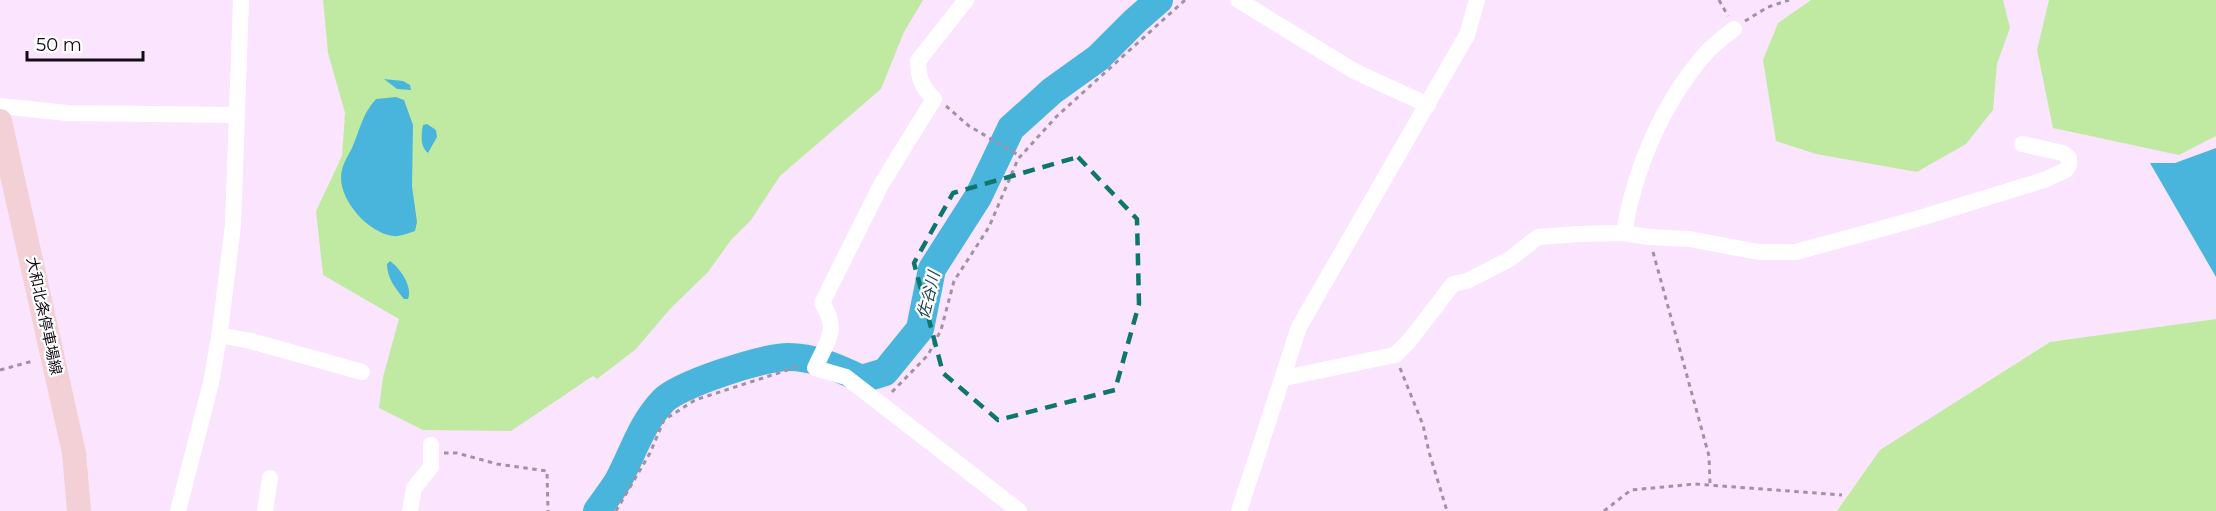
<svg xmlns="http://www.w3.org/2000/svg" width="2216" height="511" font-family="Montserrat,'Noto Sans JP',sans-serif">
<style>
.green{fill:#c0eaa2}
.water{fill:#4ab5dc}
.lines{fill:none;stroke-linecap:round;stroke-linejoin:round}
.river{stroke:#4ab5dc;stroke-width:28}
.path{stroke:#a191a3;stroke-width:3;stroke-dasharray:4.5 4.5;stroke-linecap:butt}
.street{stroke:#fff;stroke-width:16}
.secondary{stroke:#f2d0d5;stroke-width:24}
.marked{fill:none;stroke:#0f766e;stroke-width:4.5;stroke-dasharray:12 8;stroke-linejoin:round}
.labels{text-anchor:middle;stroke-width:4.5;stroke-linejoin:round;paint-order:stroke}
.street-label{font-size:15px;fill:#130c14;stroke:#fff}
.water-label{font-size:16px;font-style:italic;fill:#164455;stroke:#fff}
</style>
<rect width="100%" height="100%" fill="#fbe5fe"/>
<g class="green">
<path d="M323,0H923L904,32L881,89L780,176L751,220L731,240L708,272L670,309L636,349L597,379L593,376L511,431L423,430L379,408L383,377L399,319L323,275L316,211L342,156L345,113L328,53Z"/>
<path d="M1811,0H2003L2010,28L1997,64L1993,110L1966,144L1917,172L1816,154L1776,141L1763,60L1778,23Z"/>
<path d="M2049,0H2216V136L2179,155L2053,128L2037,50Z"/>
<path d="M2216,319V511H1837L1880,450L2050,342Z"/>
</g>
<g class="water">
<path d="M384,79L403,81L410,85L411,90L397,89Z"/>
<path d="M396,97L404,100L413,125L412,186L417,222L415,231C409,233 399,237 393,236C369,233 341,202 341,178C341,166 347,158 352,148C360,130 362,114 376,99Z"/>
<path d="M427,124L436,130L437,137L428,153C420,147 421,135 423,125Z"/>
<path d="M2216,148V277L2150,163H2175Z"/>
<path d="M390,261C400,268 413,287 408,299H404C395,288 387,278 387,264Z"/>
</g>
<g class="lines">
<path class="river" d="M597,511C604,501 612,491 618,481C633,453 641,424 663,401C679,384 764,357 788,357C815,357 838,368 862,379L885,372L920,329L932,269L978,197L1011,128L1052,91L1098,58L1135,21L1159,0"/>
<g class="path">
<path d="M1719,0L1728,16"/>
<path d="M1745,21L1768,7L1789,0"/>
<path d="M946,106L969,126L1020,156"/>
<path d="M1653,252L1709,456L1710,485"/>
<path d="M1400,368L1423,425L1429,452L1447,511"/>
<path d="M0,370L33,361"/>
<path d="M892,392L928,355L941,330L954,281L989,227L1018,159L1056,117L1185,0"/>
<path d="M444,453H457L497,464L547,471L548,511"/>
<path d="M616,511L650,453L664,420L695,400L800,366"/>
<path d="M1604,511L1631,490L1695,484L1842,495"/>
</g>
<g class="street">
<path d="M966,0L918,61C918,77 922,88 934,99L882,183L822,303C840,330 827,341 815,368L846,377L1019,511"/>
<path d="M1238,0L1356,72L1428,105"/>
<path d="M0,106L67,113L237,115"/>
<path d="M1624,233C1634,169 1663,102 1706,53C1714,44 1725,36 1734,29"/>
<path d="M219,335L251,341L362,372"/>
<path d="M1284,378L1395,355L1410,340L1453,284L1467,281L1510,259L1538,237L1578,234L1624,233L1649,237L1689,239L1759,252H1796L1917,219L2044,180L2066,170L2069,165V158L2063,153L2022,144"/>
<path d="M178,511L211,383L220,331L233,225L241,0"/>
<path d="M265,511L270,478"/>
<path d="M410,511L414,488L431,467V445"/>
<path d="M1239,511L1299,327L1467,35L1477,0"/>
</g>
<path class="secondary" d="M0,121L74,453L79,511"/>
</g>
<path class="marked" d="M1078,157L1137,219L1139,304L1115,390L998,420L943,373L914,263L953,193Z"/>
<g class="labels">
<g class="street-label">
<text transform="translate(44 316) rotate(78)" y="5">大和北条停車場線</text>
</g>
<g class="water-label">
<text transform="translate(928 295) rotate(-76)" y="6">佐谷川</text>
</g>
</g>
<path d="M27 51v9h116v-9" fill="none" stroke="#130c14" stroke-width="3"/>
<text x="36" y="51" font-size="18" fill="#130c14" stroke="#ffffff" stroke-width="4.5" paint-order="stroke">50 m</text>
</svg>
